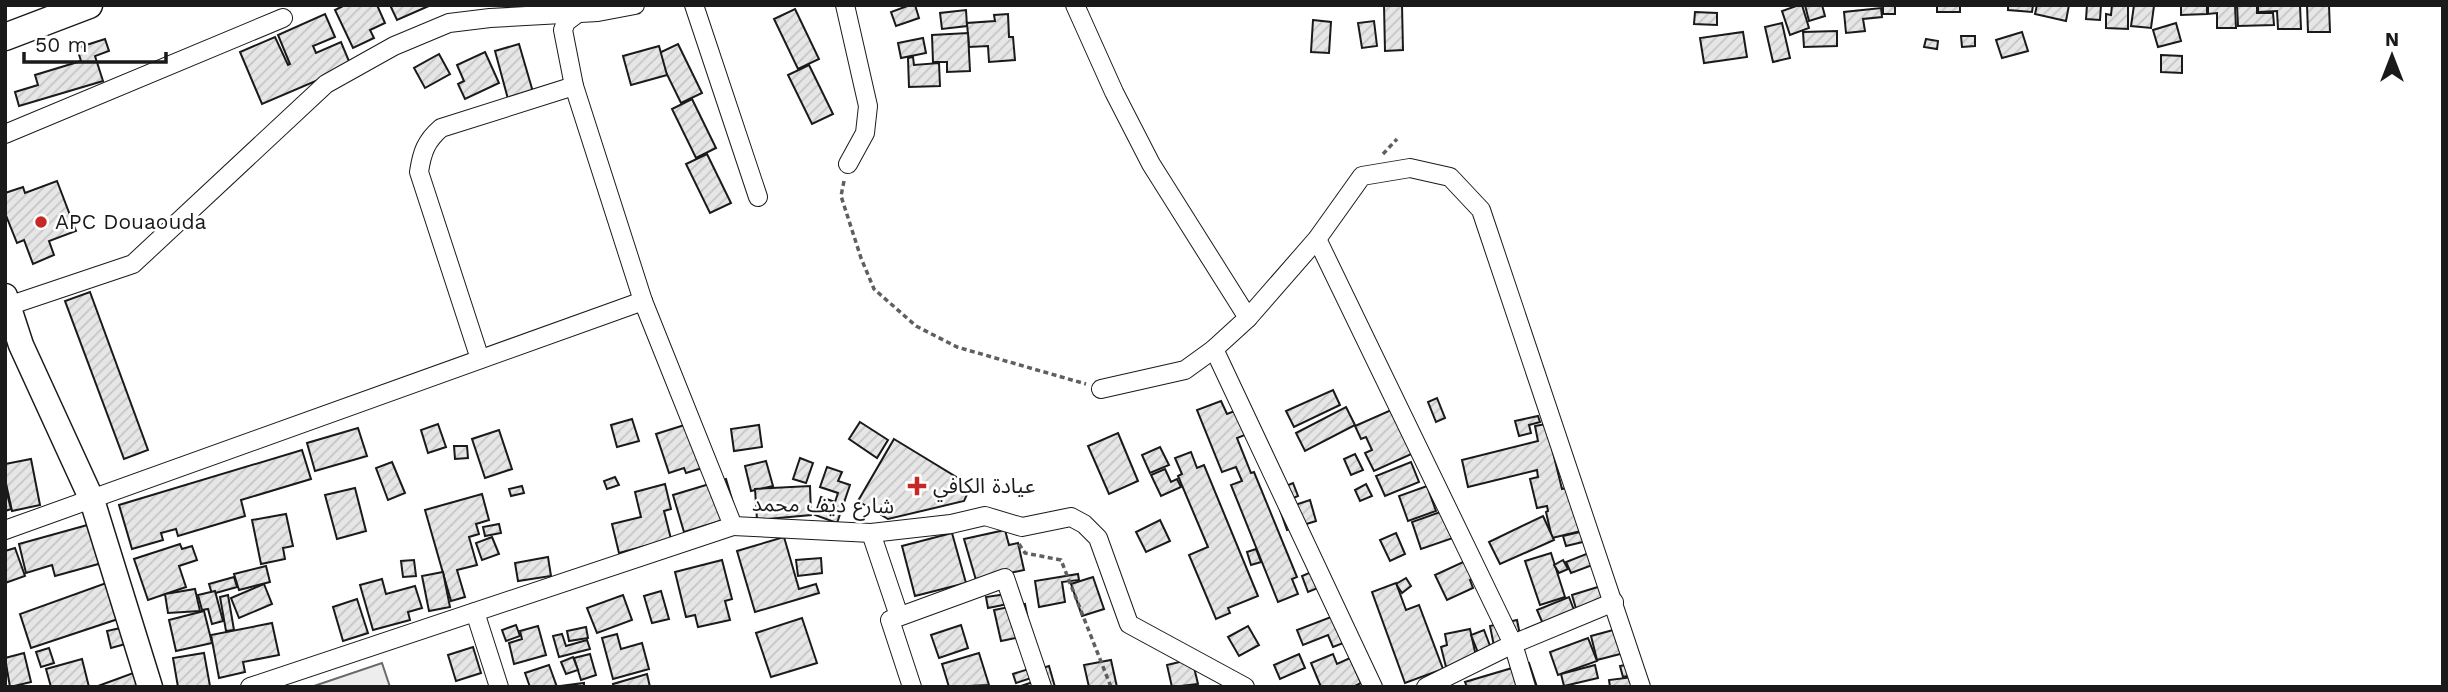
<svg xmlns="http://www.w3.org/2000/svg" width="2448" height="692" font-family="'Work Sans','Noto Sans Arabic',sans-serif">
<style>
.built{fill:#ededed;stroke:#6a6a6a;stroke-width:2}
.building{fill:url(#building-hatch);stroke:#1a1a1a;stroke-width:2}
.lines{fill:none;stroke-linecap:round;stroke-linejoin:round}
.street-casing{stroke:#1a1a1a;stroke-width:20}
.secondary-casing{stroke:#1a1a1a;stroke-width:27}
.primary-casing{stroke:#1a1a1a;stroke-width:29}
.path{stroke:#5f5f5f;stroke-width:3.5;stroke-dasharray:5 3.5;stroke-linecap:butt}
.street{stroke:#fff;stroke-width:18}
.secondary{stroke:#fff;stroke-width:24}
.primary{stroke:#fff;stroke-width:26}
.poi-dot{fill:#c62828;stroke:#fff;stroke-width:2.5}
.labels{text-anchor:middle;stroke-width:5;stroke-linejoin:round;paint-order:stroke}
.poi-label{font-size:21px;fill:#1a1a1a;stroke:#fff;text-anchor:start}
.street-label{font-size:21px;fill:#1a1a1a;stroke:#fff}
</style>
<defs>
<pattern id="building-hatch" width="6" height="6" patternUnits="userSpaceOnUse" patternTransform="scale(1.75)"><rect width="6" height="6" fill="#e6e6e6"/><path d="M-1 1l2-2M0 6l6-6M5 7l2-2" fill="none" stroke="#c5c5c5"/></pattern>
</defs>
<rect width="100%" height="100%" fill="#fff"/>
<path class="built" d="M382,663L390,687H311Z"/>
<g class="building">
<path d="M345,5H377L385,23L370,30L374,38L353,48L335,10Z"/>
<path d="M390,5H431L397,20Z"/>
<path d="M910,5H915L919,18L896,26L891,12Z"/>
<path d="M1384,5H1402L1403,50L1385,51Z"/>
<path d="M1799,5H1802L1809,28L1790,35L1782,11Z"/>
<path d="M1805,5H1822L1825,16L1809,21Z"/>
<rect x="1883" y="5" width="12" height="9"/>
<rect x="1937" y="5" width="23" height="7"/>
<path d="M2008,5H2033L2032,12L2008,10Z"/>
<path d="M2037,5H2069L2066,21L2035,14Z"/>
<path d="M2087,5H2101L2100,20L2086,19Z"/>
<path d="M2112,5H2128V29L2106,28V14L2111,15Z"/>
<path d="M2134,5L2154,6L2151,28L2131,26Z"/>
<path d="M2181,5H2207V14L2181,15Z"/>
<path d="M2208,5H2235L2236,28H2217V13L2208,14Z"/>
<path d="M2237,5H2257V13H2273L2274,25L2238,26Z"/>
<path d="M2258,5H2300L2301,29H2278L2277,11L2258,12Z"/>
<path d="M2307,5H2329L2330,32H2308Z"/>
<path d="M1881,8L1882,17L1863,19L1865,31L1846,33L1844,12Z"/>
<path d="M795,9L819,59L798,69L774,19Z"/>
<path d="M966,10L967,26L942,29L940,13Z"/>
<path d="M1695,12L1717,13V25L1694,24Z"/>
<path d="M325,14L335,37L313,46L316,53L341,42L351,66L262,104L240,52L275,37L288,65L290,64L278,35Z"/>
<path d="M1008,14L1009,37H1013L1015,60L989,62L988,46L969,47L967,23L995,21L994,15Z"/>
<path d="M1313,20L1331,22L1329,53L1311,52Z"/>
<path d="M1374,21L1377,46L1362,48L1358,23Z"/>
<path d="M1782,23L1790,58L1773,62L1765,27Z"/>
<path d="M2176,23L2181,41L2158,47L2153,30Z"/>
<path d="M1837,31V46L1804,47L1803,32Z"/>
<path d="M1743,32L1747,57L1704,63L1700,38Z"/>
<path d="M2022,32L2028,51L2002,58L1996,40Z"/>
<path d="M968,33L970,71L947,72V62H933L932,35Z"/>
<path d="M1961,36H1975V46L1962,47Z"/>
<path d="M923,38L926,53L901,58L898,43Z"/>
<path d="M105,39L109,51L95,56L103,81L19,106L15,92L38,85L35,75L81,61L77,48Z"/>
<path d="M1926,39L1938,41L1937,49L1924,47Z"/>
<path d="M519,44L533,92L508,99L495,51Z"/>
<path d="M678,44L702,93L681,103L657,54Z"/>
<path d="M659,46L667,75L631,85L623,56Z"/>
<path d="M485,52L499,83L465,99L458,84L464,81L457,65Z"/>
<path d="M439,54L450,74L425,88L414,68Z"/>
<path d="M2161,55L2182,56V73L2161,72Z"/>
<path d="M913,57L914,65L939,63L940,86L909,87L908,58Z"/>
<path d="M809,65L833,114L812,124L788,75Z"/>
<path d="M692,99L716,148L696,158L672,109Z"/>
<path d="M707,154L731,203L710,213L686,164Z"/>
<path d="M57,181L76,231L49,241L54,255L33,264L24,240L17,243L5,213V193L23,187L25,193Z"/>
<path d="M90,292L148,450L124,459L65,301Z"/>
<path d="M1333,390L1340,405L1294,427L1286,411Z"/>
<path d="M1437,398L1445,418L1436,422L1428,402Z"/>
<path d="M1221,401L1227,414L1245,407L1255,431L1237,438L1251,473L1254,472L1297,577L1292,579L1298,594L1278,602L1231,485L1242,481L1236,467L1222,472L1197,410Z"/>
<path d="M1346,407L1355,425L1305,451L1296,433Z"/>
<path d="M1398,407L1418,451L1374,471L1365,453L1372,450L1366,437L1361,439L1355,426Z"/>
<path d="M1538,416L1540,422L1529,425L1531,433L1519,436L1515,421Z"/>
<path d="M632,419L639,441L617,447L611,425Z"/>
<path d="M694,422L709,466L686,473L684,468L669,473L656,434Z"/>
<path d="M860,422L888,440L877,458L849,439Z"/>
<path d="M438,424L446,447L428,453L421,430Z"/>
<path d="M1546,424L1562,489L1570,487L1581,531L1552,538L1546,512L1548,511L1547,506L1537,508L1530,479L1538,477L1537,470L1468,487L1462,460L1538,441L1535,426Z"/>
<path d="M759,425L762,447L734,451L731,429Z"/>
<path d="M358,428L367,456L315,471L307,443Z"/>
<path d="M499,430L512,469L485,478L472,439Z"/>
<path d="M1118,433L1138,481L1109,494L1088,446Z"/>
<path d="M894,439L971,486L964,501L888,519L858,501Z"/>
<path d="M454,446H467L468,458L455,459Z"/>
<path d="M1160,447L1169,465L1150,473L1142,455Z"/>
<path d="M302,450L311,479L241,500L245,516L178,536L176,529L161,533L163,540L132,549L119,505Z"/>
<path d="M1191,452L1197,468L1204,465L1258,596L1228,608L1230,613L1216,619L1189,555L1208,547L1178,476L1182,474L1175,458Z"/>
<path d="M1355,454L1363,470L1351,475L1344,459Z"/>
<path d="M800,458L813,463L806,483L793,479Z"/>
<path d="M31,459L40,505L12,511L5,479V464Z"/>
<path d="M766,461L773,486L751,491L745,466Z"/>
<path d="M392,462L405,493L388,500L376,468Z"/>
<path d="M1411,462L1419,482L1385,496L1376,476Z"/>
<path d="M827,467L842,472L838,481L850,485L837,523L815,515L821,497L835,502L838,493L820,487Z"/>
<path d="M1165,469L1171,482L1177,479L1181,487L1161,496L1151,475Z"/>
<path d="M615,477L619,485L607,489L604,481Z"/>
<path d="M726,479L737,516L684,532L673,495Z"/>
<path d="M1293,483L1298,496L1280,504L1274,491Z"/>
<path d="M665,484L671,509L664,511L671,539L619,553L612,524L641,517L635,492Z"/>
<path d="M1366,484L1372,496L1360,501L1355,490Z"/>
<path d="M5,486L11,509L5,511Z"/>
<path d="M522,486L524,493L511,496L509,489Z"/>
<path d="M810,486L811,515L757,520L755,489Z"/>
<path d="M1427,486L1436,511L1408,521L1399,496Z"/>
<path d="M355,488L366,531L337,539L325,495Z"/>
<path d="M482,494L489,520L476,524L479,534L469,537L477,565L457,570L465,597L451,601L425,510Z"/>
<path d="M1310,500L1316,521L1287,530L1280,510Z"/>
<path d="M1443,511L1453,538L1421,549L1412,522Z"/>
<path d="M286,514L293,546L283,548L285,559L261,564L252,520Z"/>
<path d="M1543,516L1554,540L1500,564L1489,542Z"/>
<path d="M1160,520L1170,541L1146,552L1136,532Z"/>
<path d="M91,524L102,563L55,576L52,565L26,573L19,544Z"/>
<path d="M499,524L501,533L485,536L483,527Z"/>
<path d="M1005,530L1009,545L1018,543L1024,570L976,580L964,539Z"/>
<path d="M1584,531L1587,541L1566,546L1563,536Z"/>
<path d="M952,533L966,583L915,596L902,546Z"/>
<path d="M1396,533L1405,554L1390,561L1380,540Z"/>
<path d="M492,537L499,554L482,560L476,543Z"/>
<path d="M784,537L799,589L816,584L819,593L755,612L737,551Z"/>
<path d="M180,544L182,549L192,546L197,560L179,566L186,587L148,600L134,559Z"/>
<path d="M15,548L25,576L5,583V551Z"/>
<path d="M1256,549L1261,562L1251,565L1247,552Z"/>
<path d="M1594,551L1598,563L1571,573L1566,562Z"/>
<path d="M1551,553L1565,597L1540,605L1525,561Z"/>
<path d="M548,557L551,576L518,581L515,563Z"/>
<path d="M1474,557L1482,575L1470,580L1473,588L1447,600L1435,575Z"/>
<path d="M821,558L822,573L798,576L796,560Z"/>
<path d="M414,560L416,576L403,577L401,561Z"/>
<path d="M722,560L732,599L725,601L730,620L698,627L695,615L686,617L675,572Z"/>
<path d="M1563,560L1568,569L1559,573L1554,565Z"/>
<path d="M266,566L270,582L239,590L234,574Z"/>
<path d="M1323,567L1330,583L1308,592L1302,576Z"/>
<path d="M443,572L450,607L429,611L422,576Z"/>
<path d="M1078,574L1079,580L1062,582L1065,602L1039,607L1035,581Z"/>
<path d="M234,577L237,587L212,594L209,584Z"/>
<path d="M1093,577L1104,609L1082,616L1071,584Z"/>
<path d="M1406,578L1411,586L1402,593L1396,584Z"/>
<path d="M382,579L386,594L415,586L422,608L408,612L410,620L373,630L360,585Z"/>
<path d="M109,582L121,618L31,648L20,614Z"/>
<path d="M1396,583L1406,610L1419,605L1443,669L1405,683L1372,592Z"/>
<path d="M264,584L272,604L239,618L231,598Z"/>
<path d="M1601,586L1606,604L1577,612L1572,595Z"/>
<path d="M195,589L200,611L168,613L165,594Z"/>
<path d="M215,591L223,621L212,624L208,609L202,610L198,595Z"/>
<path d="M661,591L669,619L652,623L644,596Z"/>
<path d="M1007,594L1008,604L988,608L986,597Z"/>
<path d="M228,595L234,630L226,631L220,597Z"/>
<path d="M623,595L632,620L597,633L587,608Z"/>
<path d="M1569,597L1577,618L1546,631L1537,610Z"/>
<path d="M357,599L368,633L343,641L333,607Z"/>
<path d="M1025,604L1031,635L1001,641L994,610Z"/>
<path d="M204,611L212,643L176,651L169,620Z"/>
<path d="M1344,612L1354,639L1333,647L1328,635L1303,645L1297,630Z"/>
<path d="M802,618L817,663L771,677L756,633Z"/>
<path d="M1517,620L1521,640L1494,646L1490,626Z"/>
<path d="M272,623L279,655L243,662L245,672L219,678L211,635Z"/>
<path d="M516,625L520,636L506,641L502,630Z"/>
<path d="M961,625L968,648L939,658L931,635Z"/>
<path d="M538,626L546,655L514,664L509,643L522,639L520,631Z"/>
<path d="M1248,626L1259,645L1239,656L1228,637Z"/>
<path d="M125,627L129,643L111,648L107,631Z"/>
<path d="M586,627L588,638L569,641L567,631Z"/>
<path d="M1470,629L1477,661L1446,667L1441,647L1447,645L1445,634Z"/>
<path d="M1617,629L1624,653L1597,660L1591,636Z"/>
<path d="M1484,630L1492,651L1479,655L1471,635Z"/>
<path d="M562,634L566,646L587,640L590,649L559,657L553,636Z"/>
<path d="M617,634L621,649L642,643L649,669L613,679L602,638Z"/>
<path d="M1588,638L1597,661L1558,675L1550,652Z"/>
<path d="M473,647L481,673L456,681L448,655Z"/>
<path d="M49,648L54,663L41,667L36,652Z"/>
<path d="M24,653L31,682L10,687L5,658Z"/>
<path d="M204,653L210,686L178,687L173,658Z"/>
<path d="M979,653L989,685L949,687L942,664Z"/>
<path d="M590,654L596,675L581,680L574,658Z"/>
<path d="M1299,654L1305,668L1280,679L1274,665Z"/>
<path d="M1333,654L1337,664L1350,658L1361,683L1353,687H1321L1311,663Z"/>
<path d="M573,657L578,670L566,674L561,662Z"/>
<path d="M82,659L89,687H51L46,669Z"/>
<path d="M1192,659L1198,684L1172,687L1167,665Z"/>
<path d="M1111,660L1117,687H1089L1084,665Z"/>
<path d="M1529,663L1537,687H1467L1465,682Z"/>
<path d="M1630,664L1632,675L1623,677L1620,666Z"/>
<path d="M549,665L557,687H530L525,673Z"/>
<path d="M1595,665L1598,678L1564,686L1561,674Z"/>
<path d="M1049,666L1055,687H1018L1039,680L1036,670Z"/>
<path d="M1032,668L1034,677L1016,683L1013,674Z"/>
<path d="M136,672L141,687H98V686Z"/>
<path d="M647,674L650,687H614L613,684Z"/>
<path d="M1633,677L1634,687H1610L1609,680Z"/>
<path d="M584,683V687H561V686Z"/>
</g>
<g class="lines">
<defs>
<g id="street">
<path d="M694,5L758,197"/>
<path d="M845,5L868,106L865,133L848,164"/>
<path d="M1075,5L1114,92L1151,164L1248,318"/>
<path d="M5,134L283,18"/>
<path d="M1317,239L1513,644L1526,687"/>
<path d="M5,307L133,264L326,84L394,46L449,23L490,18L598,12L635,5"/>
<path d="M1214,349L1373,687"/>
<path d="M480,359L419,172C422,152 426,141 441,128L574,86"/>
<path d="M1101,389L1185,370L1214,349L1248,318L1317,239L1362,176L1410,168L1450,177L1481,210L1641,687"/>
<path d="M733,526L871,533L951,524L985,516L1022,527L1071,517L1084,524L1098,538L1129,624L1245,687"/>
<path d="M5,530L643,301"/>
<path d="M871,533L899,616"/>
<path d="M475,612L499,687"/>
<path d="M250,687L733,526L643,301L574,86L563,30L566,22L578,13L575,5"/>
<path d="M912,687L890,620L1005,578L1042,687"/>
<path d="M1426,687L1513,644L1614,602"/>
</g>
<path id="secondary" d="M5,296L21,345L92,500L150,687"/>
<path id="primary" d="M5,37L89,5"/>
</defs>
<use href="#street" class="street-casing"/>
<use href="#secondary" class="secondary-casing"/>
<use href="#primary" class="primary-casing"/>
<g class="path">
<path d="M1383,154L1397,139"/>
<path d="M844,181L841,196L861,258L874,289L916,326L957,347L1086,384"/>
<path d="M1019,544L1025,553L1061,560L1111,687"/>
</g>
<use href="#street" class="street"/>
<use href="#secondary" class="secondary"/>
<use href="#primary" class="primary"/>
</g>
<g class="poi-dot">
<circle cx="41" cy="222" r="7"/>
<path d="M913.5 475.5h7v7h7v7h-7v7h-7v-7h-7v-7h7z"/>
</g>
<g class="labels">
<g class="poi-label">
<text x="55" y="229">APC Douaouda</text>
<text x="933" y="493">عيادة الكافي</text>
</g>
<g class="street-label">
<text transform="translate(823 505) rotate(1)" y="7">شارع ديف محمد</text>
</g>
</g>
<rect width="2448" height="692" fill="none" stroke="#1a1a1a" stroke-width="14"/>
<g transform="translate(2392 56)" stroke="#ffffff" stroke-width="5" paint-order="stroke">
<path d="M0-5L12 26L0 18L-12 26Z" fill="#1a1a1a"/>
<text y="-10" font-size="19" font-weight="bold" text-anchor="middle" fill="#1a1a1a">N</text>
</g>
<path d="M24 52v10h142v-10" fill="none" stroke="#1a1a1a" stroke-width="3.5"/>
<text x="35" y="52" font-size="21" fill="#1a1a1a" stroke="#ffffff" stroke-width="5" paint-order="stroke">50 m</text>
</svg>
